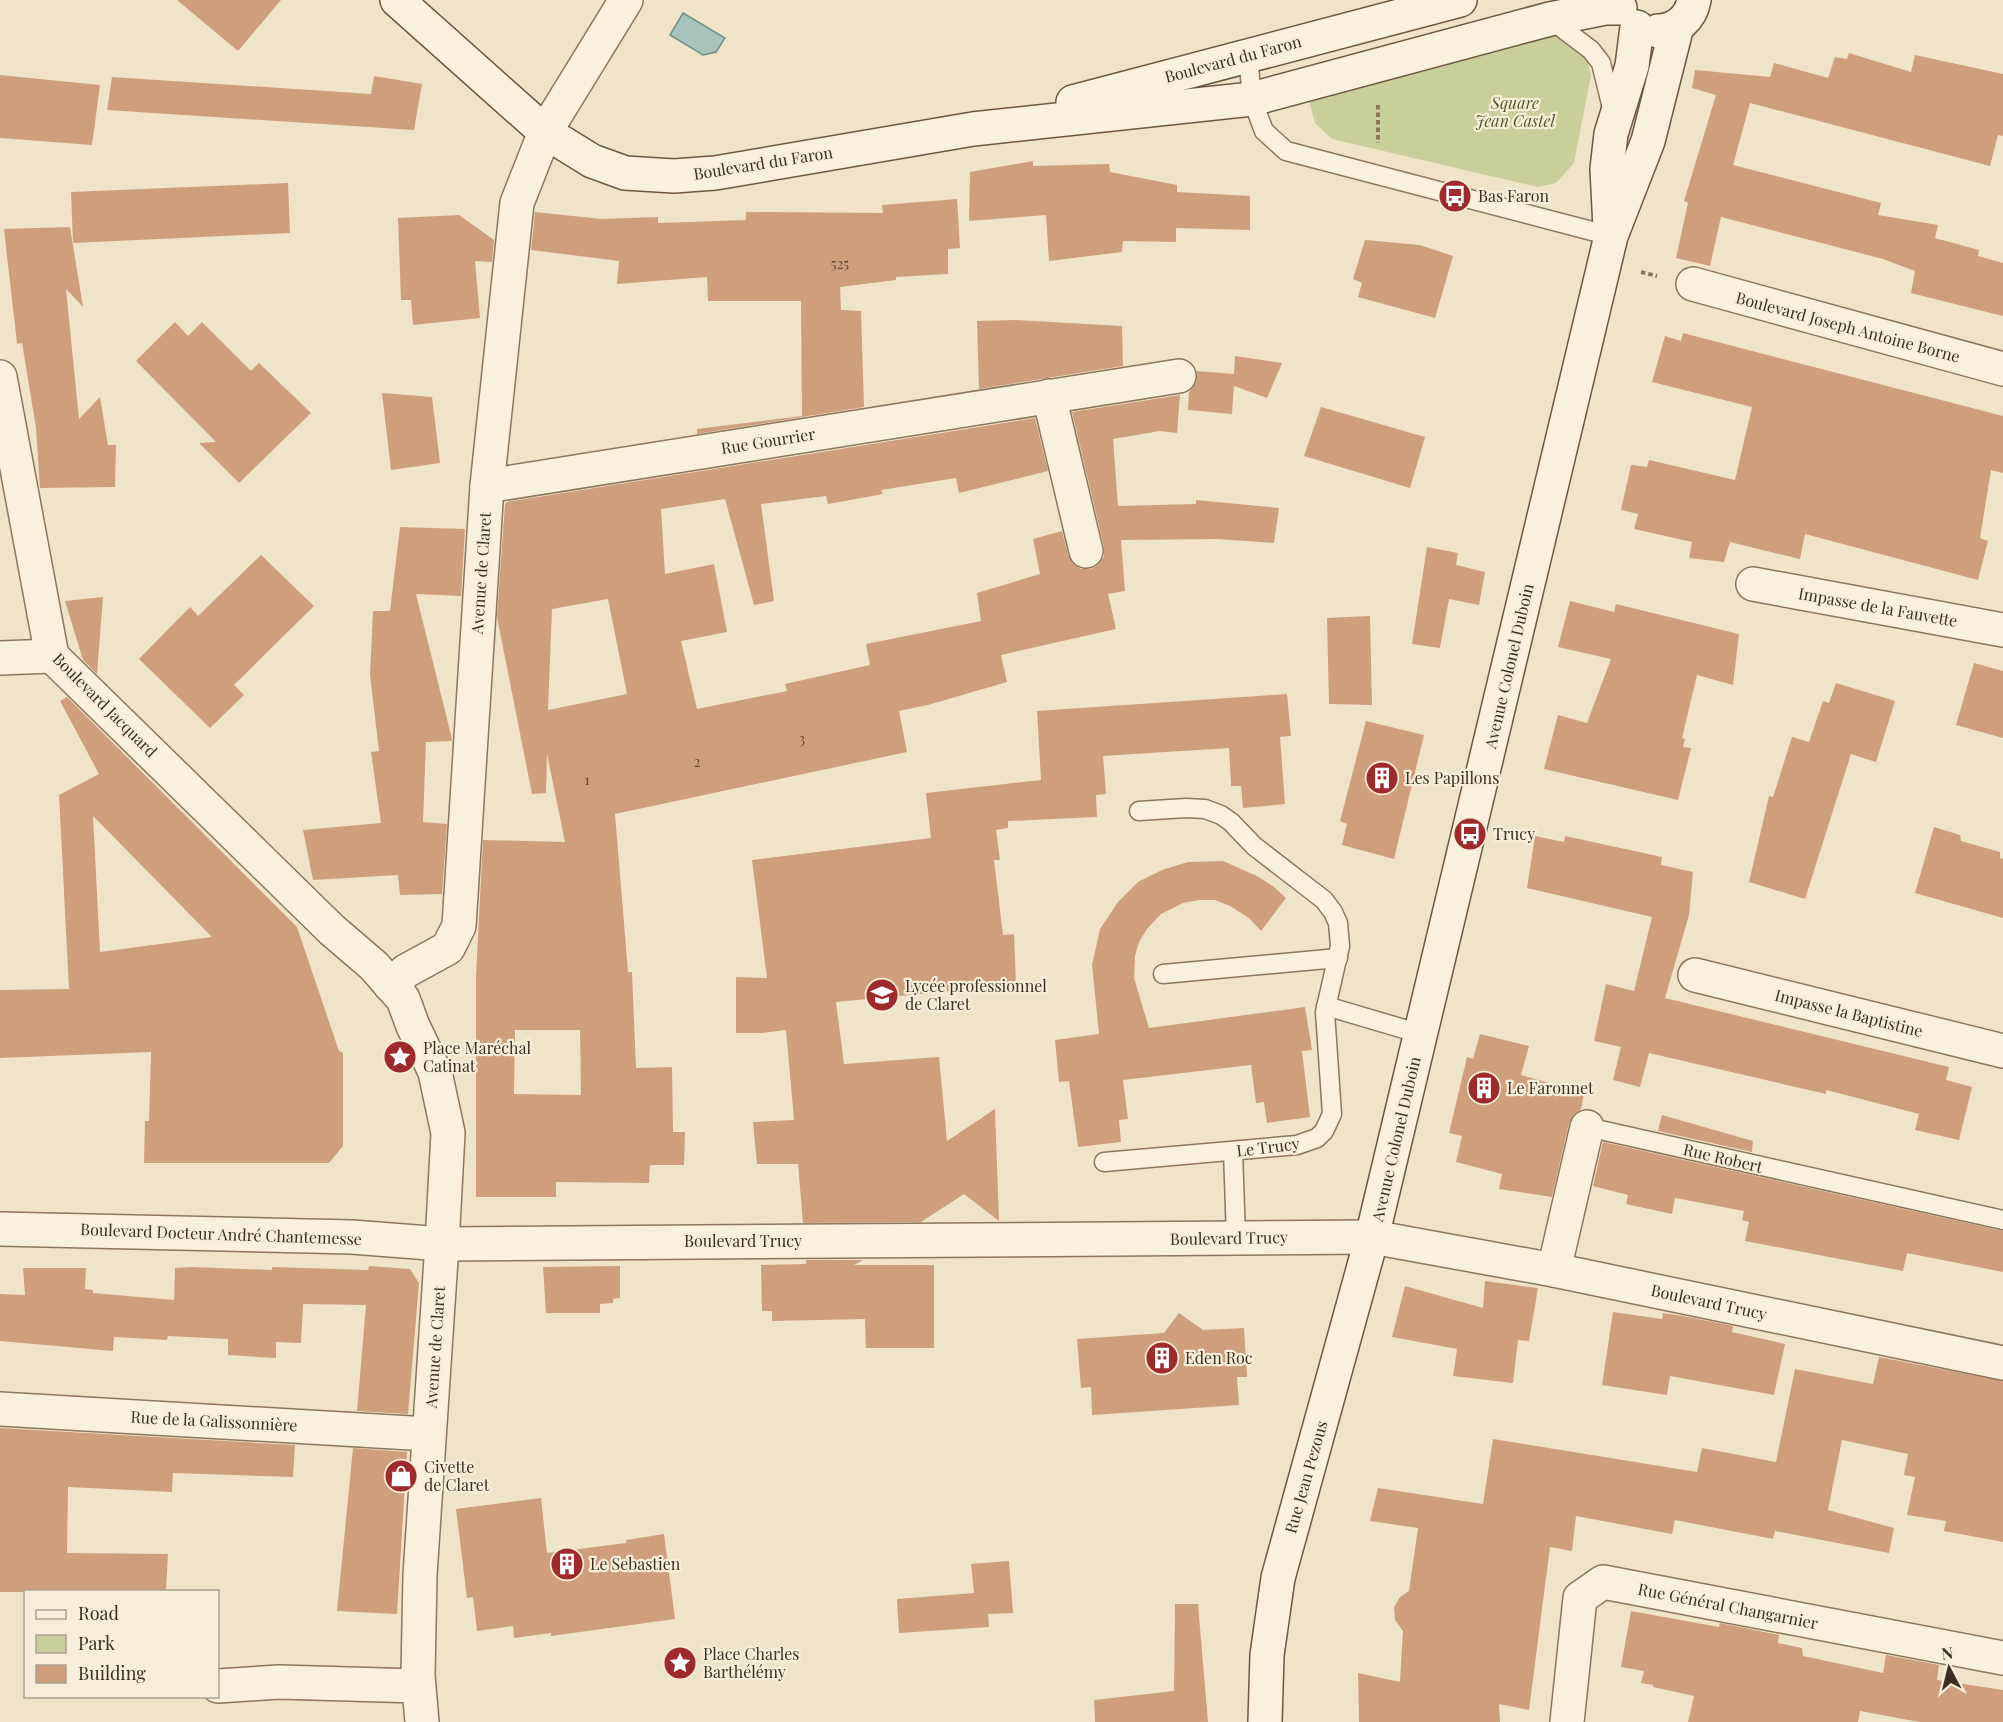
<svg xmlns="http://www.w3.org/2000/svg" width="2003" height="1722" font-family="'Playfair Display',serif">
<style>
.green{fill:#c9cf9b}
.water{fill:#a9c4bc;stroke:#6f938a;stroke-width:1.5}
.building{fill:#cf9f7d;fill-rule:evenodd}
.lines{fill:none;stroke-linecap:round;stroke-linejoin:round}
.lane-casing{stroke:#8d765c;stroke-width:21}
.street-casing{stroke:#8d765c;stroke-width:36}
.secondary-casing{stroke:#6f573f;stroke-width:36}
.path{stroke:#8d765c;stroke-width:4;stroke-dasharray:4.5 3;stroke-linecap:butt}
.lane{stroke:#faf1dc;stroke-width:18}
.street{stroke:#faf1dc;stroke-width:33}
.secondary{stroke:#faf1dc;stroke-width:33}
.labels{text-anchor:middle;stroke-width:4.5;stroke-linejoin:round;paint-order:stroke}
.number-label{font-size:14px;fill:#624a37}
.street-label{font-size:16px;fill:#3d2e20;stroke:#f7eed8}
.park-label{font-size:16px;font-style:italic;fill:#4d5a26;stroke:#f7eed8}
.poi-label{font-size:16px;fill:#3d2e20;stroke:#f7eed8;text-anchor:start}
</style>
<rect width="100%" height="100%" fill="#f0e4c8"/>
<path class="green" d="M1541,33L1572,42L1586,56L1591,75L1574,163L1556,183L1538,187L1332,139L1315,123L1309,101Z"/>
<path class="water" d="M683,13L725,38L716,52L703,55L670,35Z"/>
<g class="building">
<path d="M177,0H281L238,51Z"/>
<path d="M1849,53L1911,72L1915,55L2003,74V136L1998,135L1990,166L1750,103L1733,165L1881,203L1878,215L1938,225L1935,238L1979,250L1978,256L2003,263V316L1911,293L1915,271L1883,259L1721,217L1710,266L1676,258L1688,203L1684,201L1716,95L1692,88L1695,70L1770,77L1774,63L1828,78L1835,57L1847,59Z"/>
<path d="M0,75L100,85L92,145L0,138Z"/>
<path d="M374,76L422,84L414,130L107,110L112,77L371,94Z"/>
<path d="M1033,161V166L1109,164L1110,172L1177,185V192L1250,196V230L1176,228V242L1123,241L1122,252L1049,261L1046,215L969,221L970,172Z"/>
<path d="M288,183L290,233L73,243L71,192Z"/>
<path d="M957,199L960,248L948,249V274L896,277V280L840,287L841,310L861,311L864,407L697,434V429L802,416L801,301H708L707,277L617,284L619,261L531,250L535,212L601,219L658,217V223L746,220V212L883,213L882,205Z"/>
<path d="M459,215L494,240L492,262L475,261L480,318L413,325L411,300H401L398,218Z"/>
<path d="M70,227L83,307L66,289L79,419L100,397L108,445H116L115,487L40,488L36,428L22,343L17,344L4,229Z"/>
<path d="M1365,240L1420,245L1453,256L1435,318L1358,297L1362,283L1353,279Z"/>
<path d="M1015,320L1122,326L1123,366L979,389L977,321Z"/>
<path d="M175,322L188,336L202,322L251,371L259,363L311,413L239,483L199,443L216,442L136,361Z"/>
<path d="M1683,333L2003,416V473L1991,470L1980,538L1988,541L1978,580L1805,534L1800,559L1730,542L1724,562L1689,558L1692,542L1634,529L1638,514L1621,510L1631,465L1647,467L1649,460L1735,480L1752,407L1652,382L1665,336L1681,341Z"/>
<path d="M1235,356L1282,363L1267,398L1234,386L1232,414L1188,410L1189,392L1196,383L1197,371L1234,374Z"/>
<path d="M382,393L432,397L440,463L391,470Z"/>
<path d="M1180,395L1177,433L1160,431L1113,439L1118,506L1196,504V500L1279,508L1274,543L1216,539L1121,540L1125,591L1108,594L1116,629L1001,655L1007,682L928,705L899,711L907,752L615,814L628,972H632L636,1068L672,1067L673,1132H685L684,1165H650L649,1183L556,1182V1197H476V976L483,840L565,842L547,754L546,793L532,794L497,617L505,504L507,502L1035,418L1048,471L959,493L956,478L881,490L883,494L828,504L826,496L761,504L774,601L754,605L725,499L661,509L665,574L714,564L727,632L681,641L697,709L787,691L785,684L870,665L866,644L981,621L977,593L1040,574L1033,539L1062,531L1068,555L1073,564L1081,569H1091L1098,565L1104,557V547L1072,412ZM608,599L627,694L548,710L552,609ZM515,1030H580L581,1095L514,1094Z"/>
<path d="M1321,407L1425,437L1410,488L1304,456Z"/>
<path d="M400,527L465,529L461,596L416,594L452,739V741L426,742L423,822L447,824L442,894L400,895L398,875L313,880L303,830L381,823L371,752L379,751L370,675L373,611H390Z"/>
<path d="M1427,547L1458,553L1456,565L1485,572L1479,605L1449,599L1440,648L1412,644Z"/>
<path d="M261,555L314,606L234,685L244,695L210,728L139,659L190,607L198,616Z"/>
<path d="M103,597L97,674L83,660L65,601Z"/>
<path d="M1570,601L1614,612L1616,604L1739,634L1733,685L1697,675L1682,738L1685,739L1683,747L1691,748L1678,800L1544,769L1558,715L1587,723L1611,659L1558,647Z"/>
<path d="M1370,616L1372,705L1329,704L1327,618Z"/>
<path d="M1974,663L2003,671V738L1956,725Z"/>
<path d="M1836,683L1895,701L1876,762L1851,754L1805,899L1749,882L1769,796L1773,797L1792,737L1809,742L1823,701L1829,703Z"/>
<path d="M1287,694L1291,736L1280,737L1285,804L1243,808L1241,786H1231L1229,748L1103,756L1106,794L1096,795L1097,817L1008,821V828L996,830L1000,860H994L1003,935L1014,934L1016,985L836,1002L844,1064L939,1057L947,1141L995,1109L999,1221L964,1194L921,1222L803,1223L798,1164H757L753,1122L794,1120L786,1030L762,1033H736V977L767,978L752,860L931,838L926,793L1041,780L1037,711Z"/>
<path d="M67,697L297,927L339,1051L343,1053V1146L329,1163H144L145,1121H149L151,1052L0,1058V990L69,989L59,795L99,774L60,701ZM93,816L212,937L100,952Z"/>
<path d="M1366,721L1424,735L1394,859L1342,845L1347,824L1340,821Z"/>
<path d="M1934,827L1960,835L1961,841L2000,852V858L2003,859V918L1915,893Z"/>
<path d="M1535,836L1564,842L1565,836L1662,857L1661,865L1693,872L1689,915L1665,998L1949,1067L1946,1080L1972,1087L1959,1140L1915,1130L1919,1114L1826,1090V1094L1649,1053L1640,1087L1613,1080L1621,1047L1594,1041L1606,984L1634,991L1652,917L1527,888Z"/>
<path d="M1223,861L1257,876L1273,886L1286,898L1261,931L1249,918L1230,906L1215,900H1199L1183,903L1161,914L1147,929L1139,942L1135,956L1134,978L1149,1028L1305,1007L1312,1050L1302,1051L1310,1117L1267,1123L1264,1102L1256,1103L1251,1065L1123,1080L1128,1119L1119,1120L1121,1142L1078,1147L1069,1081L1059,1082L1055,1040L1099,1034L1092,965L1100,929L1118,902L1138,882L1162,870L1188,862Z"/>
<path d="M1480,1034L1529,1046L1521,1075L1584,1093L1581,1109L1573,1115L1569,1123L1552,1197L1499,1189L1502,1174L1456,1162L1462,1136L1449,1133L1467,1057L1473,1059Z"/>
<path d="M1662,1115L1753,1141L1752,1152L1658,1131Z"/>
<path d="M1603,1142L2003,1231V1272L1907,1253L1903,1271L1745,1241L1749,1222L1742,1220L1744,1211L1675,1198L1672,1214L1626,1204L1628,1195L1593,1186Z"/>
<path d="M806,1260H863L854,1265H934V1348H866L865,1319L772,1321V1311H762L761,1265L806,1264Z"/>
<path d="M369,1266L410,1269L419,1283L408,1414L357,1411L366,1305L303,1304L301,1343L276,1342V1358L228,1355V1339L168,1336L167,1340L114,1337L113,1351L0,1341V1294L25,1295L23,1268H86L85,1289L93,1290V1293L174,1300L175,1268L192,1267L272,1270V1267L368,1270Z"/>
<path d="M620,1266V1298L613,1299V1303L600,1304V1313H546L543,1267Z"/>
<path d="M1485,1281L1538,1288L1529,1341L1518,1340L1513,1383L1453,1376L1457,1349L1392,1337L1405,1286L1483,1308Z"/>
<path d="M1613,1312L1662,1319L1663,1313L1683,1316L1733,1326L1732,1332L1785,1344L1774,1395L1670,1376L1667,1395L1602,1385Z"/>
<path d="M1179,1313L1203,1330L1244,1328L1247,1377H1237L1239,1405L1092,1415L1091,1387L1081,1388L1077,1339L1164,1333Z"/>
<path d="M1879,1357L2003,1381V1542L1944,1531L1946,1521L1907,1515L1915,1477L1904,1475L1908,1454L1842,1440L1828,1510L1894,1528L1889,1553L1775,1531L1773,1539L1675,1520L1672,1534L1576,1516L1572,1551L1550,1547L1529,1710L1499,1704L1500,1722H1359L1358,1673L1400,1682L1403,1631L1395,1620L1394,1607L1400,1597L1409,1591L1418,1528L1370,1521L1378,1488L1483,1504L1493,1439L1697,1472L1702,1448L1776,1462L1795,1369L1873,1384Z"/>
<path d="M0,1428L295,1445L293,1477L173,1473L172,1492L68,1487L67,1553L168,1554L166,1592H0Z"/>
<path d="M353,1448L407,1452L397,1614L337,1611Z"/>
<path d="M541,1498L547,1553L626,1543V1540L664,1534L675,1619L551,1636V1633L514,1638L513,1626L477,1631L473,1597L467,1598L456,1509Z"/>
<path d="M1009,1561L1013,1613L988,1614L989,1627L899,1633L897,1599L974,1593L971,1564Z"/>
<path d="M1175,1604H1198L1208,1722H1095L1094,1700L1174,1691Z"/>
<path d="M1631,1611L1719,1627L1720,1623L1779,1635L1778,1643L1802,1648L1803,1656L1883,1673L1886,1655L1939,1665L1937,1680L2003,1690V1722H1919L1860,1711L1858,1722H1688L1694,1696L1653,1687V1685L1641,1683L1644,1671L1621,1667Z"/>
</g>
<g class="lines">
<defs>
<g id="lane">
<path d="M1550,19L1591,50L1601,63L1613,112"/>
<path d="M1248,55L1252,99L1264,131L1286,151L1611,236"/>
<path d="M1163,974L1338,958"/>
<path d="M1326,1006L1421,1034"/>
<path d="M1587,1127L2003,1220"/>
<path d="M1233,1151L1236,1238"/>
<path d="M1104,1162L1297,1145L1317,1138L1324,1131L1332,1114L1325,1012L1340,946L1338,923L1333,912L1324,900L1254,846L1231,822L1221,815L1205,809L1186,808L1139,811"/>
</g>
<g id="street">
<path d="M1693,284L2003,369"/>
<path d="M0,377L52,656L332,930L374,966L403,999L413,1026L435,1072L448,1133L442,1244L420,1575L418,1675L422,1722"/>
<path d="M1049,396L1086,551"/>
<path d="M487,486L1179,376"/>
<path d="M1753,584L2003,630"/>
<path d="M0,658L52,656"/>
<path d="M1695,975L2003,1051"/>
<path d="M390,985L406,971L448,948L459,926L487,486L517,203L545,132L626,0"/>
<path d="M0,1229L352,1237L442,1244L1372,1237L1554,1270L2003,1363"/>
<path d="M1554,1270L1587,1127"/>
<path d="M0,1409L428,1434"/>
<path d="M218,1686L279,1682L418,1686"/>
<path d="M1567,1722L1580,1598L1603,1582L2003,1658"/>
</g>
<g id="secondary">
<path d="M397,0L545,132L592,161L625,173L674,176L715,173L973,129L1252,99L1550,19L1605,8H1620"/>
<path d="M1658,31C1676,31 1691,18 1694,0"/>
<path d="M1073,102L1460,0"/>
<path d="M1610,228L1607,169L1611,134L1632,66L1637,27"/>
<path d="M1265,1722L1267,1655L1278,1578L1372,1237L1611,236L1648,141L1677,26"/>
</g>
</defs>
<use href="#lane" class="lane-casing"/>
<use href="#street" class="street-casing"/>
<use href="#secondary" class="secondary-casing"/>
<g class="path">
<path d="M1378,105V143"/>
<path d="M1641,272L1657,276"/>
</g>
<use href="#lane" class="lane"/>
<use href="#street" class="street"/>
<use href="#secondary" class="secondary"/>
</g>
<defs>
<symbol id="bus-disc" viewBox="-11 -11 22 22"><circle r="9.5" fill="#9e2a2b" stroke="#f7eed8"/><path d="M-5-6H5V4H4V6H2V4H-2V6H-4V4H-5ZM-3.5-4V0h7V-4ZM-3.5 1.2v1.5H-2V1.2ZM2 1.2v1.5H3.5V1.2Z" fill="#fff"/></symbol>
<symbol id="building-disc" viewBox="-11 -11 22 22"><circle r="9.5" fill="#9e2a2b" stroke="#f7eed8"/><path d="M-4-6H4V6H1V3H-1V6H-4ZM-2.5-4.3h1.7v1.8h-1.7ZM.8-4.3h1.7v1.8H.8ZM-2.5-1h1.7V.8h-1.7ZM.8-1h1.7V.8H.8Z" fill="#fff"/></symbol>
<symbol id="school-disc" viewBox="-11 -11 22 22"><circle r="9.5" fill="#9e2a2b" stroke="#f7eed8"/><path d="M0-5L7-2L0 1L-7-2ZM-4 1L0 2.5L4 1V4Q0 6-4 4Z" fill="#fff"/></symbol>
<symbol id="sight-disc" viewBox="-11 -11 22 22"><circle r="9.5" fill="#9e2a2b" stroke="#f7eed8"/><path d="M0-6L1.8-2.2L6-1.7L2.9 1.2L3.7 5.4L0 3.3L-3.7 5.4L-2.9 1.2L-6-1.7L-1.8-2.2Z" fill="#fff"/></symbol>
<symbol id="shop-disc" viewBox="-11 -11 22 22"><circle r="9.5" fill="#9e2a2b" stroke="#f7eed8"/><path d="M-5-2.5h2.3a2.7 3.5 0 0 1 5.4 0H5L5.5 6h-11ZM-1.5-2.5h3a1.5 2.3 0 0 0-3 0Z" fill="#fff"/></symbol>
</defs>
<g fill-rule="evenodd">
<use href="#bus-disc" x="1436" y="177" width="38" height="38"/>
<use href="#building-disc" x="1363" y="759" width="38" height="38"/>
<use href="#bus-disc" x="1451" y="815" width="38" height="38"/>
<use href="#school-disc" x="863" y="976" width="38" height="38"/>
<use href="#sight-disc" x="381" y="1038" width="38" height="38"/>
<use href="#building-disc" x="1465" y="1069" width="38" height="38"/>
<use href="#building-disc" x="1143" y="1339" width="38" height="38"/>
<use href="#shop-disc" x="382" y="1457" width="38" height="38"/>
<use href="#building-disc" x="548" y="1545" width="38" height="38"/>
<use href="#sight-disc" x="661" y="1644" width="38" height="38"/>
</g>
<g class="labels">
<g class="number-label">
<text x="840" y="269">525</text>
<text x="802" y="744">3</text>
<text x="697" y="767">2</text>
<text x="587" y="785">1</text>
</g>
<g class="street-label">
<text transform="translate(1233 59) rotate(-15)" y="6">Boulevard du Faron</text>
<text transform="translate(763 163) rotate(-9)" y="6">Boulevard du Faron</text>
<text transform="translate(1848 327) rotate(15)" y="6">Boulevard Joseph Antoine Borne</text>
<text transform="translate(768 441) rotate(-9)" y="6">Rue Gourrier</text>
<text transform="translate(481 573) rotate(-86)" y="6">Avenue de Claret</text>
<text transform="translate(1878 607) rotate(10)" y="6">Impasse de la Fauvette</text>
<text transform="translate(1509 666) rotate(-77)" y="6">Avenue Colonel Duboin</text>
<text transform="translate(105 705) rotate(45)" y="6">Boulevard Jacquard</text>
<text transform="translate(1849 1013) rotate(14)" y="6">Impasse la Baptistine</text>
<text transform="translate(1396 1139) rotate(-77)" y="6">Avenue Colonel Duboin</text>
<text transform="translate(1268 1147) rotate(-7)" y="6">Le Trucy</text>
<text transform="translate(1723 1158) rotate(13)" y="6">Rue Robert</text>
<text transform="translate(221 1234) rotate(2)" y="6">Boulevard Docteur André Chantemesse</text>
<text transform="translate(1229 1238) rotate(-1)" y="6">Boulevard Trucy</text>
<text x="743" y="1247">Boulevard Trucy</text>
<text transform="translate(1709 1302) rotate(12)" y="6">Boulevard Trucy</text>
<text transform="translate(435 1347) rotate(-86)" y="6">Avenue de Claret</text>
<text transform="translate(214 1421) rotate(3)" y="6">Rue de la Galissonnière</text>
<text transform="translate(1306 1477) rotate(-74)" y="6">Rue Jean Pezous</text>
<text transform="translate(1728 1606) rotate(11)" y="6">Rue Général Changarnier</text>
</g>
<g class="park-label">
<text x="1515" y="109">Square<tspan x="1515" dy="18">Jean Castel</tspan></text>
</g>
<g class="poi-label">
<text x="1478" y="202">Bas Faron</text>
<text x="1405" y="784">Les Papillons</text>
<text x="1493" y="840">Trucy</text>
<text x="905" y="992">Lycée professionnel<tspan x="905" dy="18">de Claret</tspan></text>
<text x="423" y="1054">Place Maréchal<tspan x="423" dy="18">Catinat</tspan></text>
<text x="1507" y="1094">Le Faronnet</text>
<text x="1185" y="1364">Eden Roc</text>
<text x="424" y="1473">Civette<tspan x="424" dy="18">de Claret</tspan></text>
<text x="590" y="1570">Le Sebastien</text>
<text x="703" y="1660">Place Charles<tspan x="703" dy="18">Barthélémy</tspan></text>
</g>
</g>
<rect x="24" y="1590" width="195" height="108" fill="#f7eed8" stroke="#ada18e" stroke-width="1.5"/>
<rect x="36" y="1610" width="30" height="9" fill="#faf1dc" stroke="#ada18e" stroke-width="1.5"/>
<text x="78" y="1620" font-size="18" fill="#3d2e20">Road</text>
<rect x="36" y="1635" width="30" height="18" fill="#c9cf9b" stroke="#ada18e" stroke-width="1.5"/>
<text x="78" y="1650" font-size="18" fill="#3d2e20">Park</text>
<rect x="36" y="1665" width="30" height="18" fill="#cf9f7d" stroke="#ada18e" stroke-width="1.5"/>
<text x="78" y="1680" font-size="18" fill="#3d2e20">Building</text>
<g transform="translate(1949 1668) rotate(353)" stroke="#f7eed8" stroke-width="4.5" paint-order="stroke">
<path d="M0-4.5L10 22L0 15L-10 22Z" fill="#3d2e20"/>
<text y="-9" font-size="16" font-weight="bold" text-anchor="middle" fill="#3d2e20">N</text>
</g>
</svg>
